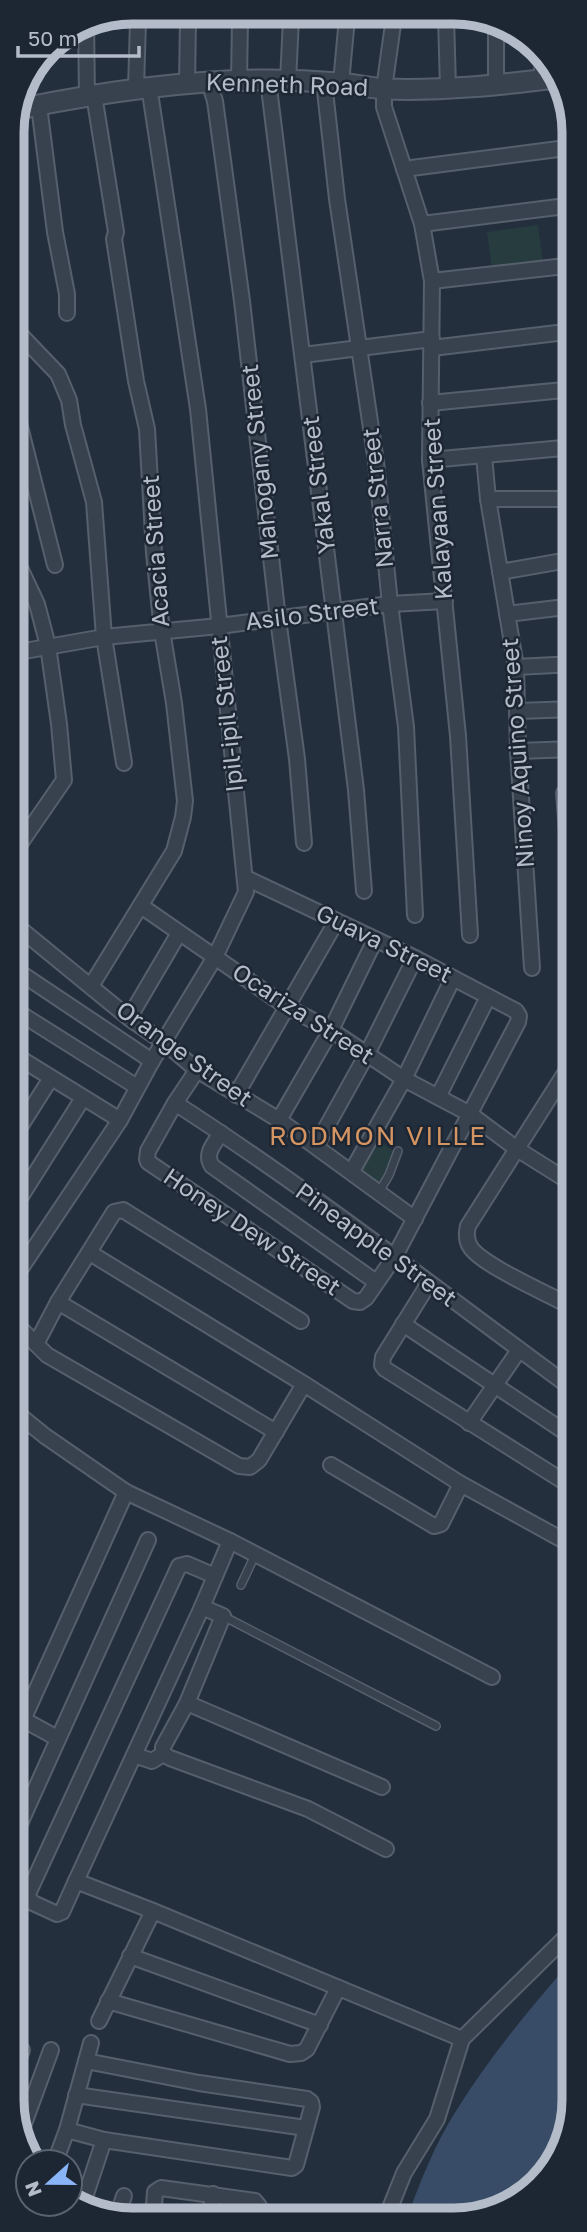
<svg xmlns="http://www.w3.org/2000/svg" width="587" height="2232" font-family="'Golos Text',sans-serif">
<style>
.green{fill:#263c3f}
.water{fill:#394c67}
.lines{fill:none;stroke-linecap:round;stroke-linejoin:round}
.service-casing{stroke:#565f6c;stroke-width:10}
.minor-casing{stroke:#565f6c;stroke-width:18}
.tertiary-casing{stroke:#565f6c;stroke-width:23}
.service{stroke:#38414e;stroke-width:7}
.minor{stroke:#38414e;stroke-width:14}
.tertiary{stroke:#38414e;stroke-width:19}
.labels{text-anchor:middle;stroke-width:5;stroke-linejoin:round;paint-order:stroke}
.street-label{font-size:24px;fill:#b4bcc9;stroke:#1d2633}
.neighbourhood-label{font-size:26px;letter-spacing:2px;fill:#d59563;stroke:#1d2633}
.rim{fill:none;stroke:#b4bcc9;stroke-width:9}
</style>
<rect width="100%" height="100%" fill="#242f3e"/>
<g class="green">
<path d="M538,225L543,263L492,269L487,232Z"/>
<path d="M374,1138L400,1155L376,1195L350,1178Z"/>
</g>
<path class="water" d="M574,1958L575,2107L545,2179L471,2219L407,2218C420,2182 435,2144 456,2111C490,2056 532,2006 574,1958Z"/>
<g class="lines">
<defs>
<g id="service">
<path d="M379,1192L389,1175L398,1151"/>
<path d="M241,1585L255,1555"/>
<path d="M223,1616L436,1726"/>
<path d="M260,2213L279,2218"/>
</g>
<g id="minor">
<path d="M394,17L384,89V107L422,224L432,281L430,460L458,736L470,935"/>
<path d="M446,17L448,88"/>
<path d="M86,22L87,95"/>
<path d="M496,23V85"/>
<path d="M268,80L356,790L364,891"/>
<path d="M541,80L544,52"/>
<path d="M239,81L240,19"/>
<path d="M288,81L291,19"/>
<path d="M209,82L215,101L242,301L278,619L297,759L304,843"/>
<path d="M324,82L337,199L376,462L390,604L406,727L415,915"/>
<path d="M187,83L188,20"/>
<path d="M341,83L347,18"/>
<path d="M136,88L138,21"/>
<path d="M39,106L55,232L67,294V313"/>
<path d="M27,108V93"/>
<path d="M404,169L574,147"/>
<path d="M422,224L574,205"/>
<path d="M432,281L574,265"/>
<path d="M13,327L58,374L69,400L73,425L94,502L104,637L124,763"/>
<path d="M432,348L574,331"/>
<path d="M303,355L432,339"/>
<path d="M13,399L55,565"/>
<path d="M430,403L574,389"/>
<path d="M484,456L488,499L516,667L518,751L532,968"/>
<path d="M430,460L574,447"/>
<path d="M488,499H574"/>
<path d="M13,553L37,604L48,646L59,724L64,780L13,854"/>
<path d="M500,572L574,559"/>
<path d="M507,614L574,606"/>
<path d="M13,653L104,637L219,626L390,604L445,601"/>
<path d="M516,667L574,664"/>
<path d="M518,711L574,709"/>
<path d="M518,751L574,749"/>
<path d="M564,793L570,868H574"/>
<path d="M570,868L574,891"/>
<path d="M141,906L287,1007L331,1030L404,1079L470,1114L517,1149L568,1181L574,1182"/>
<path d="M13,923L129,1018L165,1043L197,1070L279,1120L415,1219"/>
<path d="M13,968L152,1061"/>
<path d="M91,986L174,851L183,817L185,801L174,703L162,631L154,553L147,429L136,381L114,239L116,232L94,95"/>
<path d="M13,1009L137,1087"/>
<path d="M129,1018L179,933"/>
<path d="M13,1054L120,1120"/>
<path d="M197,1070L175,1103L148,1151L147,1159L148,1162L353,1301L360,1302L366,1298L395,1256L518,1022L519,1016L516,1011L415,958L246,878"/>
<path d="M236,1095L336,922"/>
<path d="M438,1097L488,997"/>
<path d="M175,1103C313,1192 442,1293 574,1390"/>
<path d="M279,1120L331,1030L375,940"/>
<path d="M221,1133C214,1144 204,1154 212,1166L376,1282"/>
<path d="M13,1138L51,1078"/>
<path d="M316,1146L367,1054L415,958"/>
<path d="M352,1171L404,1079L453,978"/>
<path d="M13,1209L83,1098"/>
<path d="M90,1253L304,1384L461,1484L570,1544"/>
<path d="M13,1280L120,1120L152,1061L215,957L246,892L198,409L149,86"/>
<path d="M429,1283L383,1357L382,1365L385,1369L574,1488"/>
<path d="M574,1288L566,1304L574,1311"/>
<path d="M58,1302L276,1432"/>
<path d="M566,1304C544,1292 483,1265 471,1248C466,1241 466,1234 468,1226L574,1059"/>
<path d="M13,1321L47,1355L239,1466L250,1467L259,1460L304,1384"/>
<path d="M403,1324L574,1438"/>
<path d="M36,1344L58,1302L114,1212L123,1210L301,1321"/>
<path d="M13,1410L45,1436L126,1492L230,1541L492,1677"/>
<path d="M469,1423L519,1350"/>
<path d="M331,1465L434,1526L441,1524L461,1484"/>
<path d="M230,1541L202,1607L76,1881L153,1911L462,2039"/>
<path d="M202,1607L223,1616L187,1703L163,1747V1754L170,1758L308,1809L386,1849"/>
<path d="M187,1703L382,1787"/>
<path d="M24,1720L57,1738"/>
<path d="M13,1742L126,1492"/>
<path d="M134,1755L152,1761L163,1754"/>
<path d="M13,1839L148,1540"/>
<path d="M76,1881L62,1912L57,1914L33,1903L27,1896L179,1566L187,1564L215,1576"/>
<path d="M130,1956L320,2025"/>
<path d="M108,2001L290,2054L301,2053L307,2049L338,1988"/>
<path d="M99,2021L153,1911"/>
<path d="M13,2073L22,2050"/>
<path d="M76,2095L306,2128"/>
<path d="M67,2130L104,2140L292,2168L296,2165L312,2107L311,2102L307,2099L199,2083L86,2061"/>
<path d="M21,2132L51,2050"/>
<path d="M55,2162L67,2130L91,2043"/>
<path d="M83,2203L104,2140"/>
<path d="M117,2217L124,2196"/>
<path d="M153,2218L155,2192L161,2188L255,2201L259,2206V2218"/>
<path d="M210,2218L213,2194"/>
<path d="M386,2218L404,2173L437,2119L462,2039L574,1929"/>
</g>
<path id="tertiary" d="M19,109C102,92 184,80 268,80C291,80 315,81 338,83C354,84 370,88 386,89C443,91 500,85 556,78"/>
</defs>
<use href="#service" class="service-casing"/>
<use href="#minor" class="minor-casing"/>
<use href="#tertiary" class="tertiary-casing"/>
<use href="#service" class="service"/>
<use href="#minor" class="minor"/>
<use href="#tertiary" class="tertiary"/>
</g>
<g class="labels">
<g class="street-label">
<text transform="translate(287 85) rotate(2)" y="8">Kenneth Road</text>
<text transform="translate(260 462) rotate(-96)" y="8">Mahogany Street</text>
<text transform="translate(319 485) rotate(-97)" y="8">Yakal Street</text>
<text transform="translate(378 498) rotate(-96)" y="8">Narra Street</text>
<text transform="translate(438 509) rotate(-94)" y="8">Kalayaan Street</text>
<text transform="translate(156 551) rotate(-94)" y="8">Acacia Street</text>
<text transform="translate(312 614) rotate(-7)" y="8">Asilo Street</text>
<text transform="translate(227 714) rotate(-96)" y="8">Ipil-ipil Street</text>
<text transform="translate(518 753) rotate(-94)" y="8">Ninoy Aquino Street</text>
<text transform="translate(384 944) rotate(26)" y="8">Guava Street</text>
<text transform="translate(303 1014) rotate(33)" y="8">Ocariza Street</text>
<text transform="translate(184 1054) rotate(36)" y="8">Orange Street</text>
<text transform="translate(252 1232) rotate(34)" y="8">Honey Dew Street</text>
<text transform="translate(376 1245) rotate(36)" y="8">Pineapple Street</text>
</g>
<g class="neighbourhood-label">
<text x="378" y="1145">RODMON VILLE</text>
</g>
</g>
<path d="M0 0H587V2232H0ZM132 24H454A108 108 0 0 1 562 132V2100A108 108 0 0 1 454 2208H132A108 108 0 0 1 24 2100V132A108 108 0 0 1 132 24Z" fill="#1d2633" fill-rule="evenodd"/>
<path class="rim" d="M132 24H454A108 108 0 0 1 562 132V2100A108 108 0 0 1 454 2208H132A108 108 0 0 1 24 2100V132A108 108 0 0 1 132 24Z"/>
<g transform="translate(49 2183) rotate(249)"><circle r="33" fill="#1d2633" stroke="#59626f" stroke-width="2"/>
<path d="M0-5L12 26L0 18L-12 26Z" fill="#8ab4f8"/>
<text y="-10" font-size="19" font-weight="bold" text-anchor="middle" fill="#b4bcc9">N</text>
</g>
<path d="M18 46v10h121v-10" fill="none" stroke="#b4bcc9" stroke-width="3.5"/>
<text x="28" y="46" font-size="21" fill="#b4bcc9" stroke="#1d2633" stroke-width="5" paint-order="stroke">50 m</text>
</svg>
